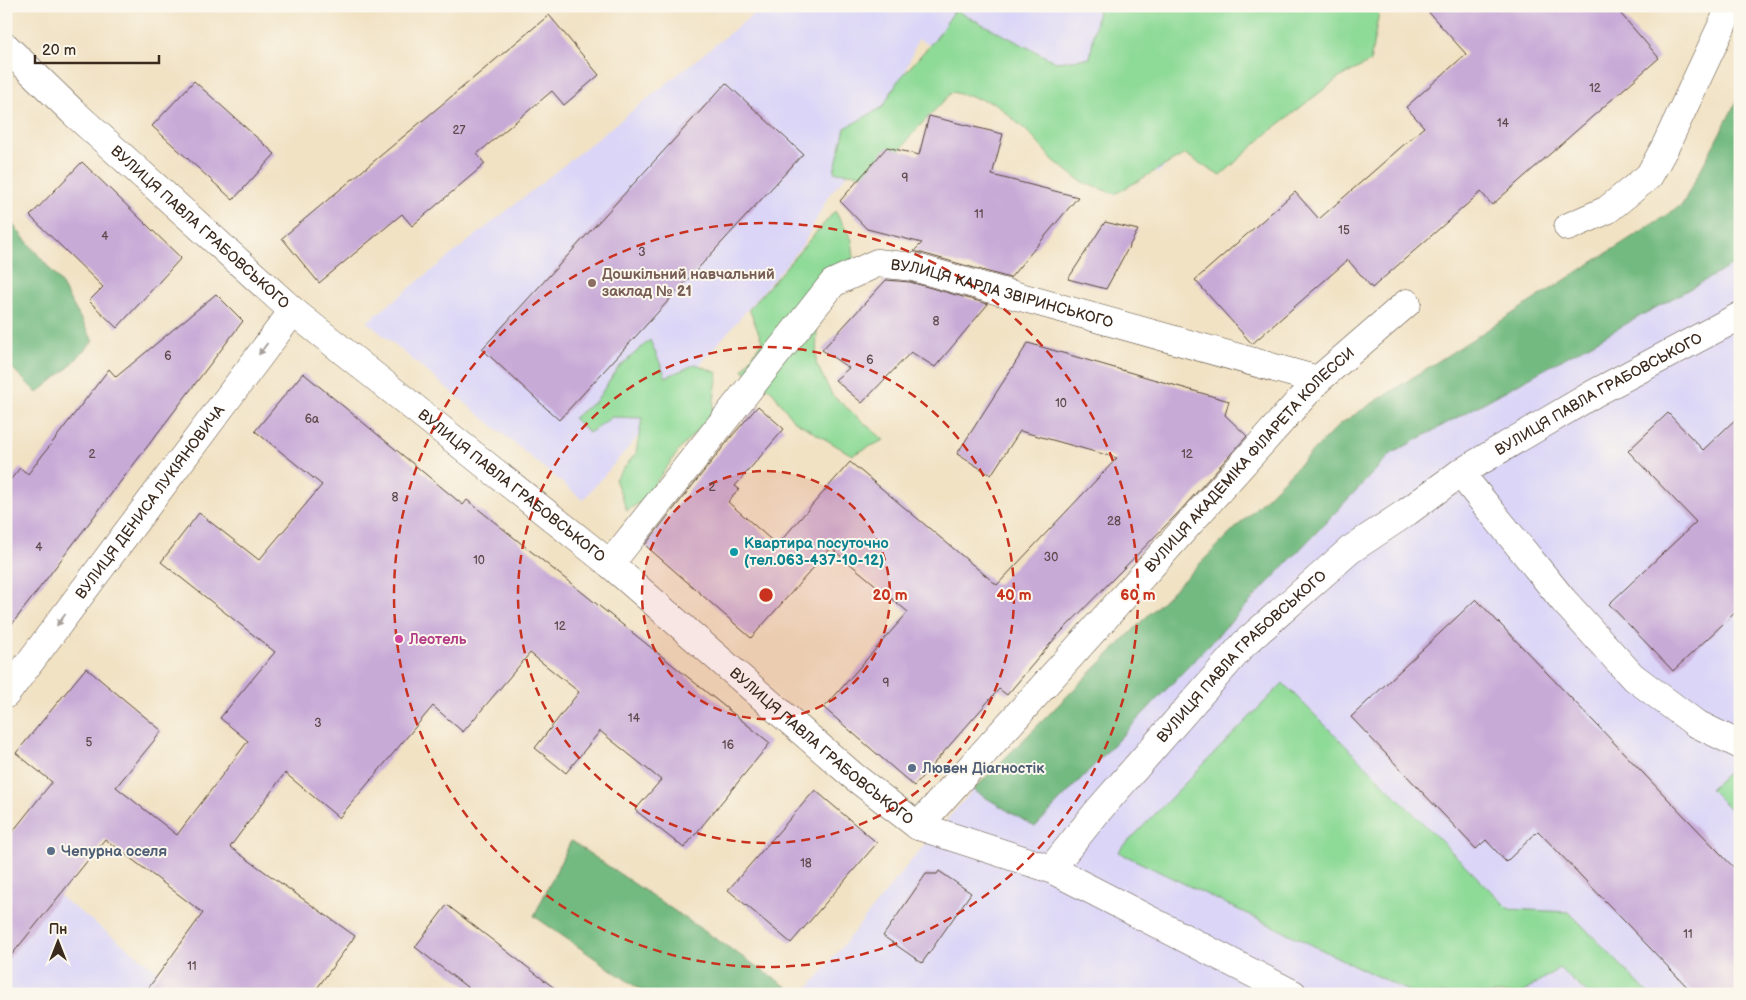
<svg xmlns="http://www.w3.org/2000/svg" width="1746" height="1000" font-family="'Balsamiq Sans',sans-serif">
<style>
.built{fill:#dbd6f7}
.green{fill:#8eda97;stroke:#64825a}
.forest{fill:#72ba80;stroke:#56724f}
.building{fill:#c8aad7}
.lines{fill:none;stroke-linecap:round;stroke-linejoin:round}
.street-casing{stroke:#564637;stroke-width:29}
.street{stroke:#fff;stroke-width:28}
.oneway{fill:#a79f9a}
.ring{fill:none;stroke:#c8321e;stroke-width:2.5;stroke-dasharray:9 6}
.education-dot{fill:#8d6e63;stroke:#fbf7ec;stroke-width:2}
.culture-dot{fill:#0f9aa8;stroke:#fbf7ec;stroke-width:2}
.hotel-dot{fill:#d1479c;stroke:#fbf7ec;stroke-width:2}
.service-dot{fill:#5c6f8a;stroke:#fbf7ec;stroke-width:2}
.labels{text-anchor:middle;stroke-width:4;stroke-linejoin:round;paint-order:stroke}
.number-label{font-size:12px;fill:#5e4a4c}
.street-label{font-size:15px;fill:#3b2a1e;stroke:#fbf7ec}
.education-label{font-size:15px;font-weight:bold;fill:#785e54;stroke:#fbf7ec;text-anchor:start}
.culture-label{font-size:15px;font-weight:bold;fill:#0d838f;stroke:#fbf7ec;text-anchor:start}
.hotel-label{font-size:15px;font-weight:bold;fill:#b23c85;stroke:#fbf7ec;text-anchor:start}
.service-label{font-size:15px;font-weight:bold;fill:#4e5e75;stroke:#fbf7ec;text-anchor:start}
.centre{fill:#c8321e;stroke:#fbf7ec;stroke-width:2.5}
.ring-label{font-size:15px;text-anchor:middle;font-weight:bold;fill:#c8321e;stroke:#fbf7ec;stroke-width:4;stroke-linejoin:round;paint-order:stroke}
</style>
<rect width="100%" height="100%" fill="#fbf7ec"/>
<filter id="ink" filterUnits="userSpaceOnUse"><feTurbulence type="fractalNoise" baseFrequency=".02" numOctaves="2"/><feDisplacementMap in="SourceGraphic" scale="10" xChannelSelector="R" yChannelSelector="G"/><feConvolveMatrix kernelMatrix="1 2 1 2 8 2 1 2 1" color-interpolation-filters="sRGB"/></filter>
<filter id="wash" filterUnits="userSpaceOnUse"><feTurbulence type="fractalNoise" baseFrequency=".0096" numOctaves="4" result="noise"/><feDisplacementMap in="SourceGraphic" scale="20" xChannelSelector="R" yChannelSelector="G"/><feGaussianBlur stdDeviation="1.12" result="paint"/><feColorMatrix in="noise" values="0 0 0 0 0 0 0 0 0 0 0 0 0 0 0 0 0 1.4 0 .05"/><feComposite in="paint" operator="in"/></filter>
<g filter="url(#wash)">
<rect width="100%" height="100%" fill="#f1e2c4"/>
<g class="built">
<path d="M761,6H1265L1298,42L1157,174L1145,159L918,39L879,138L829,195L803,245L583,500L367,322L760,9Z"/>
<path d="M1740,261V994H804L913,858L973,790L1035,827L1391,454Z"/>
<path d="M6,856L189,994H6Z"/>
</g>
<g class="green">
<path d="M1104,6H1377L1379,12L1370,62L1339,78L1306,103L1269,132L1220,176L1185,154L1115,194L1082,182L1053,160L1029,133L995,103L952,92L914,132L880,176L834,172L845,128L883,107L897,82L937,37L955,10L1056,62L1090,58L1098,9Z"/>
<path d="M835,211L852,240L856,275L831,297L817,329L816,363L832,395L884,440L852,455L793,420L773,392L743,370L762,341L749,309Z"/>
<path d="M650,340L666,377L696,364L718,373L712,414L680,449L643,500L627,511L615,479L636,453L642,418L612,417L589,433L573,418L596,401L618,368Z"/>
<path d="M1283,683L1509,909L1569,912L1649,994H1588L1559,968L1521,994H1414L1118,852Z"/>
<path d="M1733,768L1740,771V819L1710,789Z"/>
</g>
<g class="forest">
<path d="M1740,95V261L1391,454L1035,827L973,790L1340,424L1682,205Z"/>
<path d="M6,212L13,225L59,280L93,341L67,369L37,393L6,362Z"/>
<path d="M571,841L790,989L786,994H642V991L534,916Z"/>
</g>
<g id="blocks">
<g class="building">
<path d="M1423,6H1614L1659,58L1492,205L1481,192L1372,288L1348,260L1252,344L1195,280L1295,192L1319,219L1424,127L1406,107L1466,54Z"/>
<path d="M549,15L599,75L564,105L552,91L477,154L485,164L412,226L402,214L319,283L282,238Z"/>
<path d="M194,81L275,154L233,200L152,126Z"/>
<path d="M726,83L803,154L559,420L482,349Z"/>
<path d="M929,116L1003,134L992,175L1078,197L1010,278L914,251L922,243L867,229L840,201L887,147L919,155Z"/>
<path d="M82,162L181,258L117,328L89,301L103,287L30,216Z"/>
<path d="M1105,222L1138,230L1106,289L1068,279Z"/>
<path d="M886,280L910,282L988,304L935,367L911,352L862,403L835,380L849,368L822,350Z"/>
<path d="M216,294L243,321L6,632V485L20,468L28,474L109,369L116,377Z"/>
<path d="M1028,343L1229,401L1225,415L1247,436L1178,513L1057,636L1007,695L999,689L914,786L824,708L908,612L831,548L751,638L645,545L732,436L758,406L784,429L735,486L739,489L728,502L777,545L850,462L997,585L1117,458L1020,431L991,475L957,454Z"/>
<path d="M303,373L463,505L467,500L770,743L684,848L635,810L661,780L600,731L566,773L535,748L579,692L530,653L463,732L433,706L339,818L285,773L230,847L355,936L313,994H144L203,913L105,839L6,962V840L52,782L16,753L86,668L162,731L116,787L177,835L248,741L220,718L275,652L161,562L199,513L259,560L322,485L255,431Z"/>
<path d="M1668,413L1703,450L1740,415V608L1673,671L1609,604L1696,522L1628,451Z"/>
<path d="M1476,599L1740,874V994H1694L1538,831L1506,862L1486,840L1476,849L1351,717Z"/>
<path d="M815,790L877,843L791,943L728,890Z"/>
<path d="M939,871L971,893L922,963L883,936L926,874H937Z"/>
<path d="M447,905L562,994H476L415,947Z"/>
</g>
</g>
</g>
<g filter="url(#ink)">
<use href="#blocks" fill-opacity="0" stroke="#564637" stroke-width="1"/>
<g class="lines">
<defs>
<g id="street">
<path id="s1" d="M6,47L73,112L293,311L610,564L852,775L918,826L1051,869L1293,994"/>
<path d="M1568,227L1607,210L1649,176L1665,147L1731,6"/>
<path d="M1460,473L1563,600L1632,676L1695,723L1740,745"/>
<path id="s2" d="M610,564L833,283L877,263L913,267L1318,380"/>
<path id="s3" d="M6,694L293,311"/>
<path id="s4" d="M918,826L1318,380L1407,303"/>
<path id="s5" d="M1051,869L1097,812L1244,644L1350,550L1407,512L1460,473L1595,393L1740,316"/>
</g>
</defs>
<use href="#street" class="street-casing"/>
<use href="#street" class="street"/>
</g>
<defs><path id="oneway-solid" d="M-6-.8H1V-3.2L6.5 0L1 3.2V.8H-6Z" transform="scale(1.25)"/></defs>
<g class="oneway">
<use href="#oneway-solid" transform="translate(263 349) rotate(127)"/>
<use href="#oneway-solid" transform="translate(61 620) rotate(127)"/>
</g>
</g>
<circle cx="766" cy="595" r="124" fill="#c8321e" fill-opacity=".12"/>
<g class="ring">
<circle cx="766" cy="595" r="124"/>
<circle cx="766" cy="595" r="248"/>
<circle cx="766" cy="595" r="372"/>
</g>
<circle class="education-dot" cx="592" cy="283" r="5"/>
<circle class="culture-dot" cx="734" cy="552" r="5"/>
<circle class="hotel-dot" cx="399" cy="639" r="5"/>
<g class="service-dot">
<circle cx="912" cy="768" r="5"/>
<circle cx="51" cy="851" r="5"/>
</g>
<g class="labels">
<g class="number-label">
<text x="1595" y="92">12</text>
<text x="1503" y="127">14</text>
<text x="459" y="134">27</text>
<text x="905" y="182">9</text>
<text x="979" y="218">11</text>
<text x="1344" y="234">15</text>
<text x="105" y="240">4</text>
<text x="642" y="256">3</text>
<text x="936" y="325">8</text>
<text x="168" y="360">6</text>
<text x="870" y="364">6</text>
<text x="1061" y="407">10</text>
<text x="312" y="423">6а</text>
<text x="92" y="458">2</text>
<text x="1187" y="458">12</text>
<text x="712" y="491">2</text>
<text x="395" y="501">8</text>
<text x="1114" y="525">28</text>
<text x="39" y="551">4</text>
<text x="1051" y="561">30</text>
<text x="479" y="564">10</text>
<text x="560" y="630">12</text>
<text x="886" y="687">9</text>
<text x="634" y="722">14</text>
<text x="318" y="727">3</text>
<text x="89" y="746">5</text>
<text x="728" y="749">16</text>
<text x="806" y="867">18</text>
<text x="1688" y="938">11</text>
<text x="192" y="970">11</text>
</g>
<g class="street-label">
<text dy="5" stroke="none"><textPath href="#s1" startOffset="265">ВУЛИЦЯ ПАВЛА ГРАБОВСЬКОГО</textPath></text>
<text dy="5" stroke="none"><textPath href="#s2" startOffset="536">ВУЛИЦЯ КАРЛА ЗВІРИНСЬКОГО</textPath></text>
<text dy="5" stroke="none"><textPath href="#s5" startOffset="732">ВУЛИЦЯ ПАВЛА ГРАБОВСЬКОГО</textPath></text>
<text dy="5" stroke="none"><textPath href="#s4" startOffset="494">ВУЛИЦЯ АКАДЕМІКА ФІЛАРЕТА КОЛЕССИ</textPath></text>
<text dy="5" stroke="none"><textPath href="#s1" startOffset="670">ВУЛИЦЯ ПАВЛА ГРАБОВСЬКОГО</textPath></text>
<text dy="5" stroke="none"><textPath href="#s3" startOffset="240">ВУЛИЦЯ ДЕНИСА ЛУКІЯНОВИЧА</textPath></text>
<text dy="5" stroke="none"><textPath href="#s5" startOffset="286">ВУЛИЦЯ ПАВЛА ГРАБОВСЬКОГО</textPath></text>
<text dy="5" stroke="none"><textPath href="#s1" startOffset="1075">ВУЛИЦЯ ПАВЛА ГРАБОВСЬКОГО</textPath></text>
</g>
<g class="education-label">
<text x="602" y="279">Дошкільний навчальний<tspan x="602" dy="17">заклад № 21</tspan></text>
</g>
<g class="culture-label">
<text x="744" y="548">Квартира посуточно<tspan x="744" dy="17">(тел.063-437-10-12)</tspan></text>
</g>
<g class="hotel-label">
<text x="409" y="644">Леотель</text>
</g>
<g class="service-label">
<text x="922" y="773">Лювен Діагностік</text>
<text x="61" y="856">Чепурна оселя</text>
</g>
</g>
<circle cx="766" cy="595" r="8" class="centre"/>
<g class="ring-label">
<text x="890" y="600">20 m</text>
<text x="1014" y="600">40 m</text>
<text x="1138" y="600">60 m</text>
</g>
<rect width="1746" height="1000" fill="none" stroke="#fbf7ec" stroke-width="25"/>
<g transform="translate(58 942)" stroke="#fbf7ec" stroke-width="4" paint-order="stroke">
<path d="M0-4L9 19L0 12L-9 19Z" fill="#3b2a1e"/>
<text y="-8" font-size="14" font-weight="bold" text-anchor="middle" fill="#3b2a1e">Пн</text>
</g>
<path d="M35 55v8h124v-8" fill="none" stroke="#3b2a1e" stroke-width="2.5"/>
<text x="42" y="55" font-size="15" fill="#3b2a1e" stroke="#fbf7ec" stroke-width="4" paint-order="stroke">20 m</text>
</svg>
